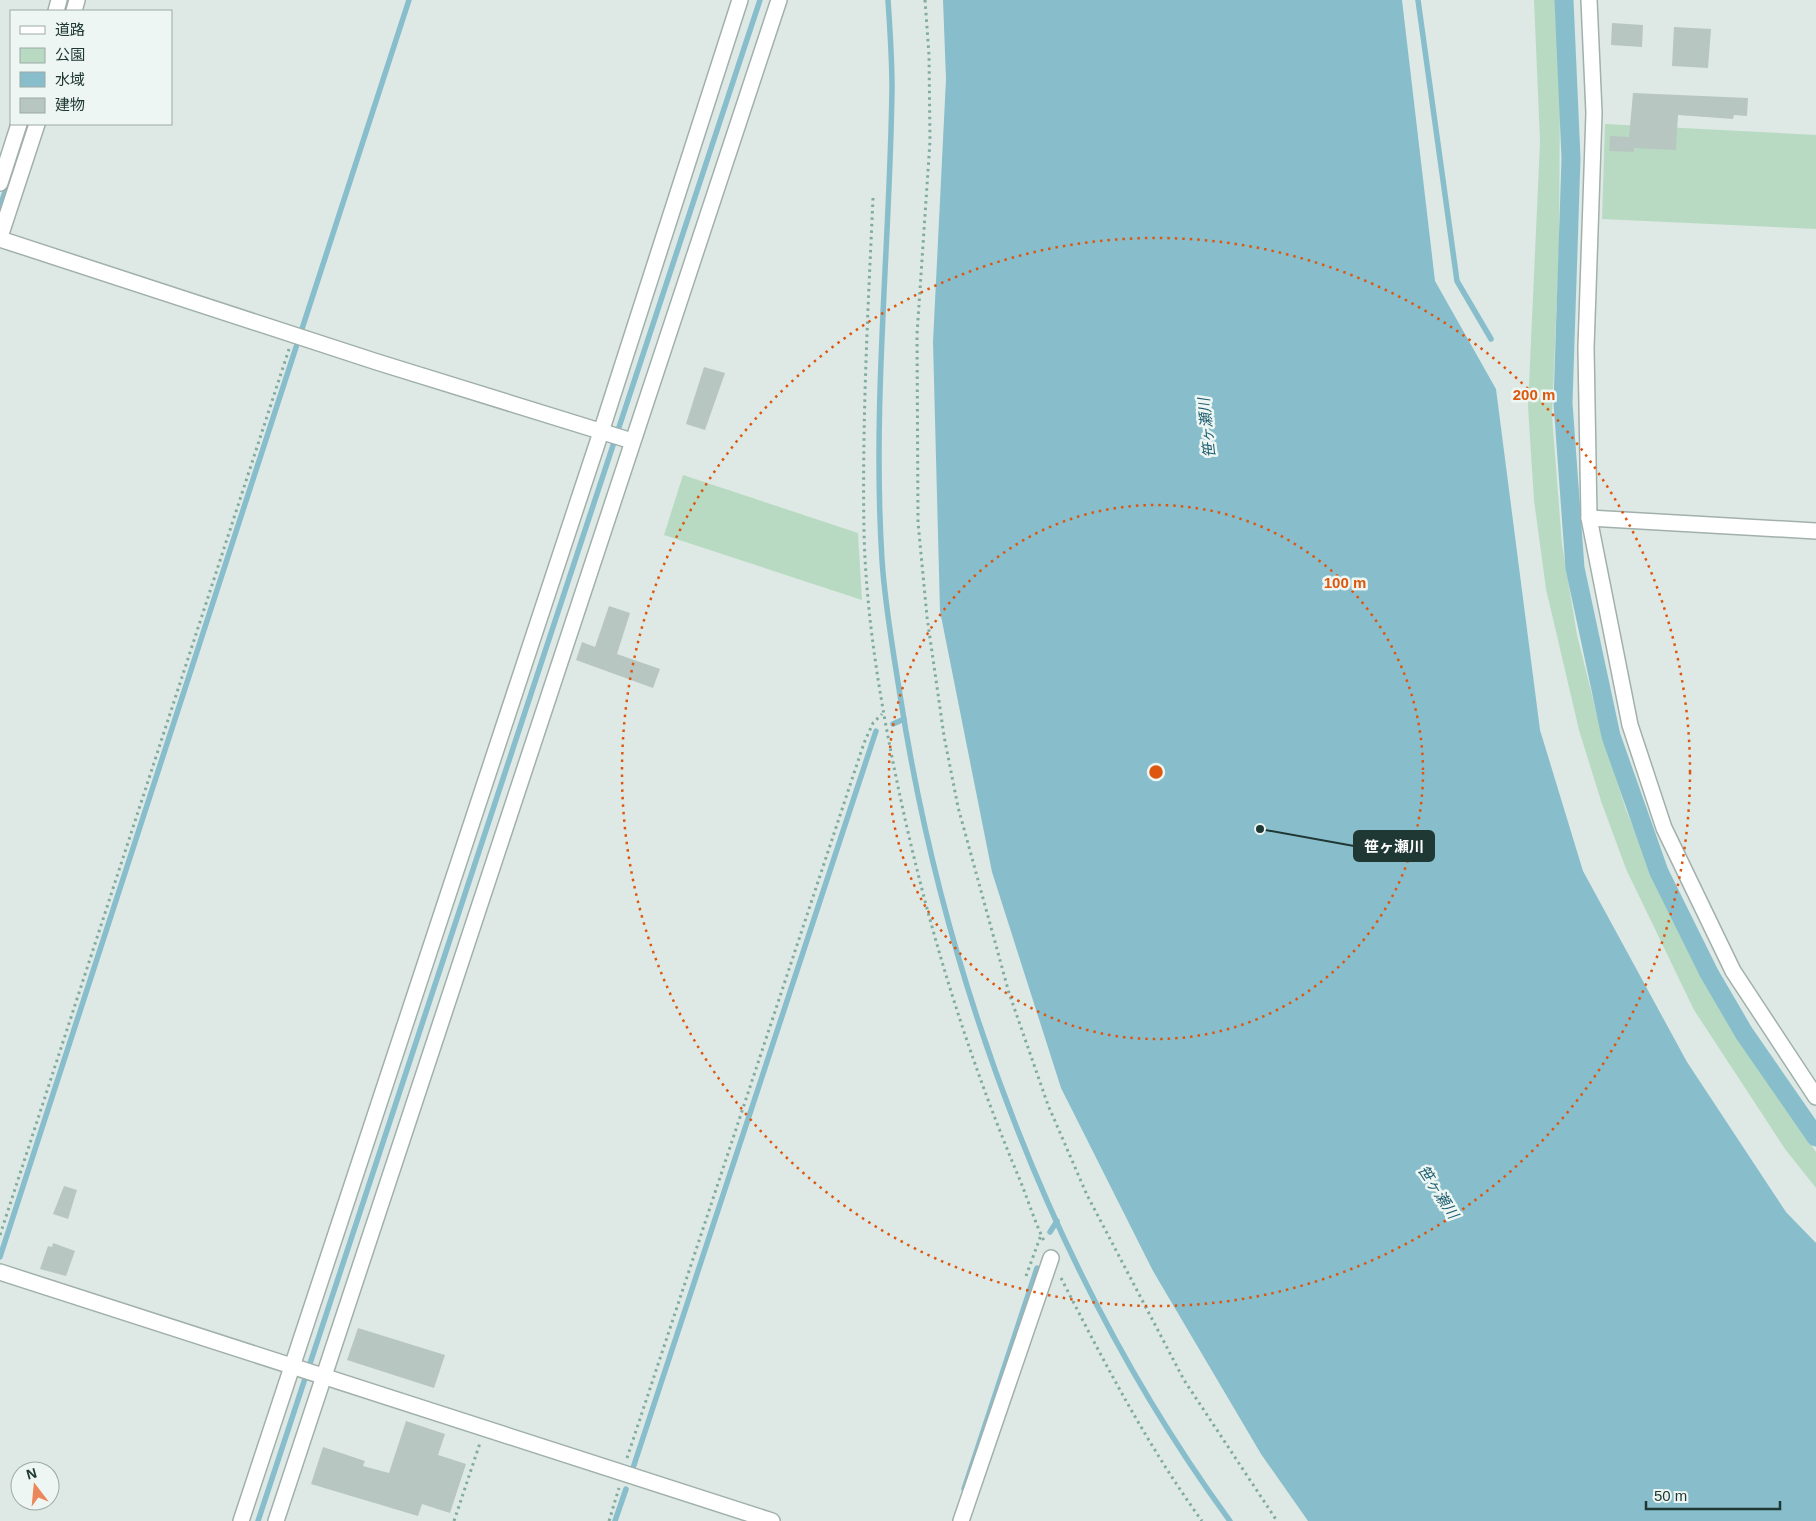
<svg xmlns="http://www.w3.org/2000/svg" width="1816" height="1521" font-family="Arial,'Noto Sans JP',sans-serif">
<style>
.green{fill:#b8dac3}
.water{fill:#88becc}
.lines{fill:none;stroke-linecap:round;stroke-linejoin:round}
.stream{stroke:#88becc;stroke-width:5.5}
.canal{stroke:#88becc;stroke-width:19}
.building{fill:#b7c6c1}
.street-casing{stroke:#a1b0ac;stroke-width:18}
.path{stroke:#80aba0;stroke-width:3;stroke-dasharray:2.5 4;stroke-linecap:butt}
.street{stroke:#fff;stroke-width:15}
.ring{fill:none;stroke:#de570e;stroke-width:2.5;stroke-dasharray:2.5 5}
.labels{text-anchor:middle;stroke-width:5;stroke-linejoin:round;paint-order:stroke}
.water-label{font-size:15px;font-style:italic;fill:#1e5e70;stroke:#eef6f3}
.centre{fill:#de570e;stroke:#eef6f3;stroke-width:2.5}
.ring-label{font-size:15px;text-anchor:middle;font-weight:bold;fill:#de570e;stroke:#eef6f3;stroke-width:5;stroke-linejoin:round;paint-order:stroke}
.leader{fill:none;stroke:#203833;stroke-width:2}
.callout-dot{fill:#203833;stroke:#eef6f3;stroke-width:2}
.callout{fill:#203833;stroke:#203833;stroke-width:2}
.callout-label{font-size:15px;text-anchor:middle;font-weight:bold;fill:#fff}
</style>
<rect width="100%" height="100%" fill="#dee9e5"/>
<g class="green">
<path d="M1534,0H1555L1560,89L1559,250L1552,416L1562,544L1577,635L1599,723L1626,810L1658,886L1731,1025L1816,1152V1188L1785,1149L1694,1010L1626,869L1601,801L1579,730L1546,589L1534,500L1528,407L1540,142Z"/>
<path d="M1605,124L1816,135V229L1602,219Z"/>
<path d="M683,475L858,533L862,600L664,535Z"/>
</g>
<path class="water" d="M943,0H1402L1435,281L1496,389L1540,730L1583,871L1687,1062L1786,1212L1816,1243V1521H1308L1261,1454L1153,1271L1061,1088L992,872L940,611L933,342L946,79Z"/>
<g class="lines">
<g class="stream">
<path d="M888,0C890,29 892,59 892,88C890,245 872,403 882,560C885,606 893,650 900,695C945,985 1056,1283 1230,1521"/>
<path d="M1418,0L1457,281L1491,339"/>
<path d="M64,11L68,0"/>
<path d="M0,207L27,124"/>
<path d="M893,724L904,719"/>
<path d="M1050,1232L1057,1221"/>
<path d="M0,1257L409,0"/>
<path d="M633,1468L876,731"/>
<path d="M964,1489L1037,1268"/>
<path d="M258,1521L760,0"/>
<path d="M615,1521L626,1489"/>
</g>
<path class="canal" d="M1564,0L1571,158L1563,403L1575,568L1611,736L1659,872L1709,973L1744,1033L1816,1137"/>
</g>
<g class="building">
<path d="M1612,23L1643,25L1642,47L1611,45Z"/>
<path d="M1674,27L1711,29L1708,68L1672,66Z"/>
<path d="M1633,93L1748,98L1747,116L1734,115L1733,119L1678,115L1676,150L1634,148V152L1609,151L1610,136L1629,137Z"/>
<path d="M704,367L725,373L705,430L686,424Z"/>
<path d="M609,606L630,613L617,654L660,669L653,688L576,660L582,642L595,647Z"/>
<path d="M64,1186L77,1190L68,1219L53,1214Z"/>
<path d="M53,1243L75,1251L66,1276L40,1269L48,1246L52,1247Z"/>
<path d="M358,1328L445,1355L434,1388L347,1360Z"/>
<path d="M406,1421L445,1434L438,1455L466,1464L450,1513L422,1504L418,1516L311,1484L323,1447L365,1461L363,1466L389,1473Z"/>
</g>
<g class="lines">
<defs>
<g id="street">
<path d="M1589,0L1594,113L1586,348L1589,518L1630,725L1664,828L1733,971L1816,1097"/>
<path d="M56,11L59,0"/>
<path d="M74,11L77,0"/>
<path d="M0,183L19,124"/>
<path d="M0,237L37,124"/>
<path d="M0,239L377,362L632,441"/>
<path d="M1589,518L1816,531"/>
<path d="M0,1272L772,1521"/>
<path d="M241,1521L601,432L740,0"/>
<path d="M276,1521L779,0"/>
<path d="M961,1521L1051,1258"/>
</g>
</defs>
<use href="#street" class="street-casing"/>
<g class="path">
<path d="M925,0L929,55L930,141L917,334L918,522L927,617L944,736L958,807L1009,993L1048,1105L1087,1195L1184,1380L1277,1521"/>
<path d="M873,198C868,309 862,421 864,532C866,613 879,694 895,772C923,910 963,1044 1017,1173C1027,1196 1034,1221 1045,1243"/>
<path d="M0,1235L289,349"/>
<path d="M1026,1276L1041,1235"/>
<path d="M1061,1278C1104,1362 1147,1445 1202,1521"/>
<path d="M627,1458L864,743L873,723L882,714"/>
<path d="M454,1521L480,1443"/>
<path d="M609,1521L619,1488"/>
</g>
<use href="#street" class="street"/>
</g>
<g class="ring">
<circle cx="1156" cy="772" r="267"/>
<circle cx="1156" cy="772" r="534"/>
</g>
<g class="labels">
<g class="water-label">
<text transform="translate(1207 428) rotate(-96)" y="5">笹ヶ瀬川</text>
<text transform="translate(1438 1192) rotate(57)" y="5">笹ヶ瀬川</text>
</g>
</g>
<circle cx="1156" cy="772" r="8" class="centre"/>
<g class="ring-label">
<text x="1534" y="400">200 m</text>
<text x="1345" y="588">100 m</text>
</g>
<path class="leader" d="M1260 829L1354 846"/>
<circle class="callout-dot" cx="1260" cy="829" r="5"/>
<rect class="callout" x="1354" y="831" width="80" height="30" rx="5"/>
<g class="callout-label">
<text x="1394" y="852">笹ヶ瀬川</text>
</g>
<rect x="10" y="10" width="162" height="115" fill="#eef6f3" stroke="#9caaa6"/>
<rect x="20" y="26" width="25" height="8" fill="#ffffff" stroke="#9caaa6"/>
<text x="55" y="35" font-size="15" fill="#203833">道路</text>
<rect x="20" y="48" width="25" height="15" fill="#b8dac3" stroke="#9caaa6"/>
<text x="55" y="60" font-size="15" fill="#203833">公園</text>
<rect x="20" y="72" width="25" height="15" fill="#88becc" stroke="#9caaa6"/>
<text x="55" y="85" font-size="15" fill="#203833">水域</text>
<rect x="20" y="98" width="25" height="15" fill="#b7c6c1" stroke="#9caaa6"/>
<text x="55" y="110" font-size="15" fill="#203833">建物</text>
<g transform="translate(35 1486) rotate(344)"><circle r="24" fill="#eef6f3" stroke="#9caaa6"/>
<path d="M0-4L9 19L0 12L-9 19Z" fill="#eb875a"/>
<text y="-8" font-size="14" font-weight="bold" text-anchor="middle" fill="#203833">N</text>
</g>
<path d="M1646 1501v8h134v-8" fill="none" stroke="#203833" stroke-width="2.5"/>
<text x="1654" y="1501" font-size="15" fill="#203833" stroke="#eef6f3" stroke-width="4" paint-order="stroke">50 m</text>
</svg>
